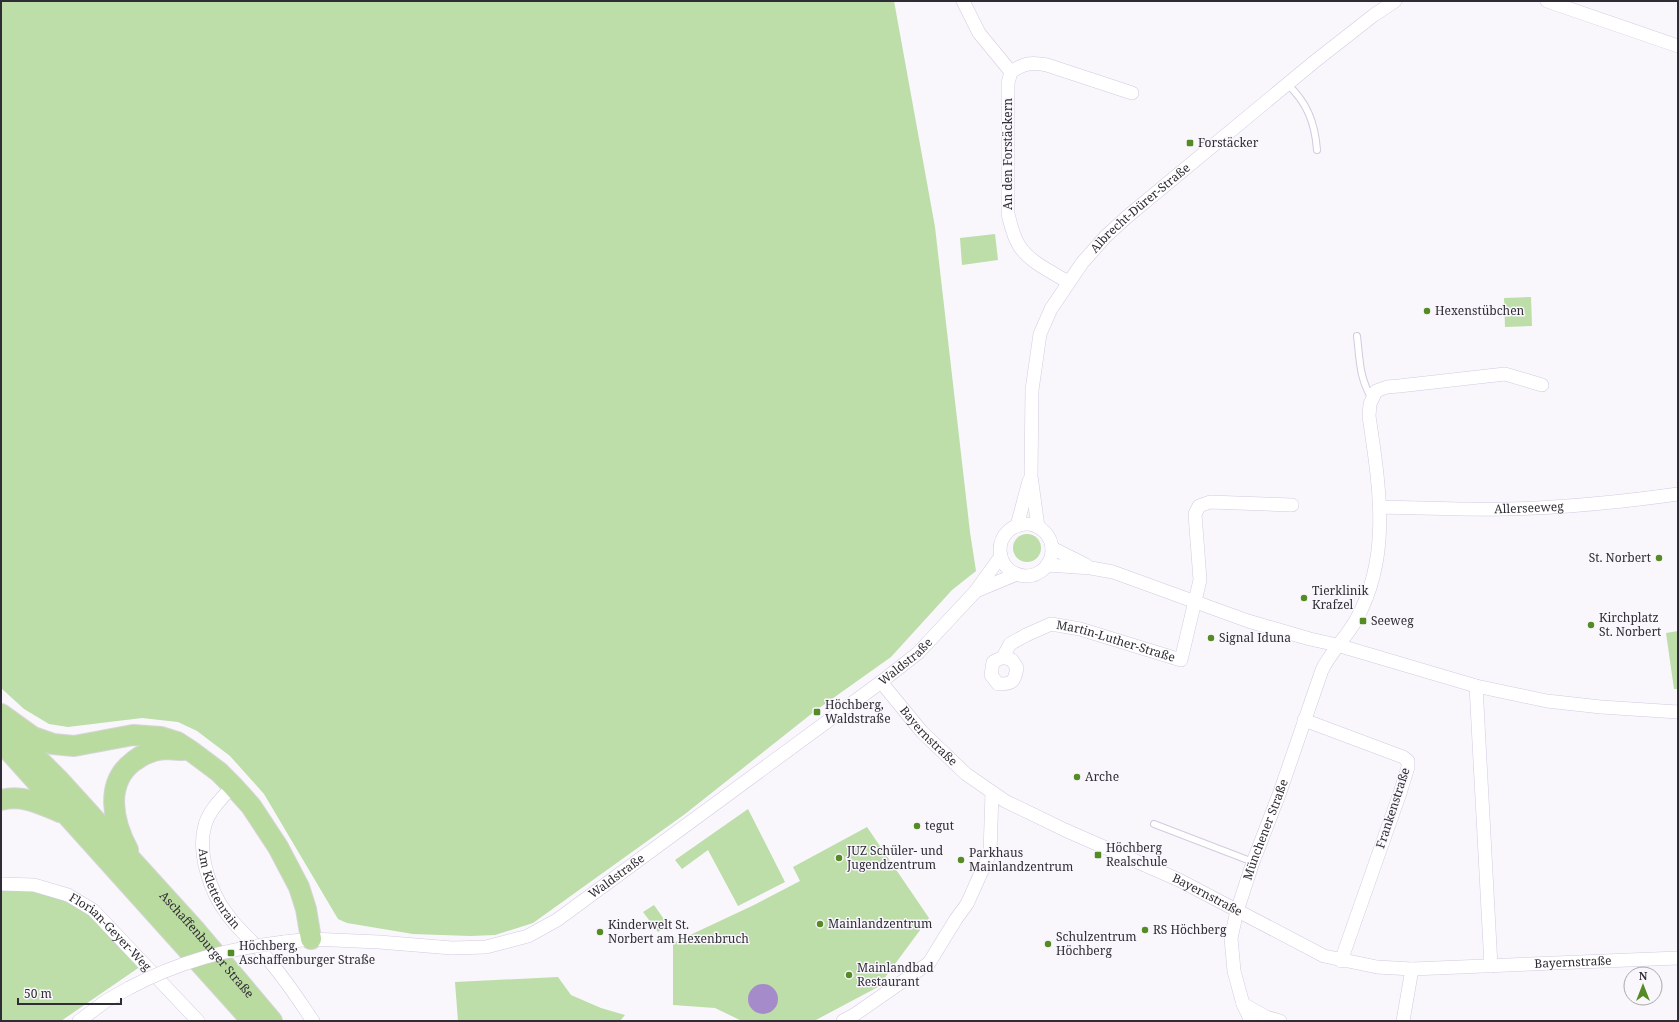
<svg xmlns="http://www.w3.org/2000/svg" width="1679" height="1022" font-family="'Noto Serif',serif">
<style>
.green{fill:#bddda9}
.water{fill:#a68bca}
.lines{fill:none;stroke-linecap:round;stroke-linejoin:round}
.lane-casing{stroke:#d3cae1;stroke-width:8}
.street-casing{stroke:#d3cae1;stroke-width:14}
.primary-casing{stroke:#d6d5d7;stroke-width:22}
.lane{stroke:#fff;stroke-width:6}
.street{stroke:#fff;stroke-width:13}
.primary{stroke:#b9db9f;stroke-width:20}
.street-bridge-casing{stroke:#d3cae1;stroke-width:14;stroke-linecap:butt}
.street-bridge{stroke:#fff;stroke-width:13}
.poi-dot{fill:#558b25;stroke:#f9f7fc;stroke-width:1.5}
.labels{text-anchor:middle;stroke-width:3;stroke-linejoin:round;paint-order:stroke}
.poi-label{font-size:12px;fill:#302c35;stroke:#f9f7fc;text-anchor:start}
.street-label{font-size:12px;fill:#302c35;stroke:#f9f7fc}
</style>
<rect width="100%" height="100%" fill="#f9f7fc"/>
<g class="green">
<path d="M1,1H894L935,227L970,532L976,571L952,590L891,657L815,711L685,814L533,923L495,935L470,936L413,934L347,923L338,919L264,794L230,756L197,731L178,722L142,718L68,727L49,724L24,709L1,688Z"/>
<path d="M995,234L998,260L962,265L960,238Z"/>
<path d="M1531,297L1532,326L1505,327L1504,298Z"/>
<circle cx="1027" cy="548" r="14"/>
<path d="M1678,631V689H1674L1666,633Z"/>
<path d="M748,809L785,882L738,906L708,850L682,869L675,860Z"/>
<path d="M867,827L929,918L878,987L814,1021H742L715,1008L673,1005V943L754,905L800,881L793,867Z"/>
<path d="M1,884L68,895L144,964L61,1021H1Z"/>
<path d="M654,905L668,925L658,932L643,912Z"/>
<path d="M558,977L571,995L601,1008L625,1015L620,1021H458L455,982Z"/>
</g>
<circle class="water" cx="763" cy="999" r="15"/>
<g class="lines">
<defs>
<g id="lane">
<path d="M1287,84C1307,102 1315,123 1317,150"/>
<path d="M1357,336C1360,361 1359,377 1372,399"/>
<path d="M1154,824L1253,862"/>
</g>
<g id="street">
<path d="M963,1L979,33L1011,72"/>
<path d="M1547,1L1678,46"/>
<path d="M1068,282C1052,272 1031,263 1020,247C1013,237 1011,225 1008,214V83L1011,72C1024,63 1031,62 1047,65L1132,93"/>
<path id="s1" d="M1380,507C1421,508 1463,510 1505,509C1563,508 1621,502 1678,494"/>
<circle cx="1026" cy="550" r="26"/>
<path d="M1017,526L1029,481"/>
<path id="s2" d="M1038,527L1031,476L1032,390L1040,334L1051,309L1082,263L1106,236L1128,216L1314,62L1374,15L1395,1"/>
<path d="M1052,548L1086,565"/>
<path d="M1047,565L1091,568L1113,572L1248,621L1310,639L1337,645L1476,686L1547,701L1601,707L1678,712"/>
<path d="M976,591L1017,574"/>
<path id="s3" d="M1003,657L1012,660L1017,668C1014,682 1013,684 998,684L991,675L993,662L1003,657L1010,644L1026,635L1051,624L1080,629L1181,660L1200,580L1195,514L1199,506L1210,502L1292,505"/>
<path id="s4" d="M881,682L922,732L966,774L1005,801L1065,830L1179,880L1324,956L1377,967L1412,969L1678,958"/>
<path d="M1476,686L1491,966"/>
<path d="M1304,720L1403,757L1408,761V767L1400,793L1341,961"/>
<path id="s5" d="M233,786C223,797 209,810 205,825C197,852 210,892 227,914C238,930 254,942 266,957C284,977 298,999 313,1021"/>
<path id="s6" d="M1,884L34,885L68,895L93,910L198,1021"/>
<path id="s7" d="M284,942L311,939L379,942L452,948L486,947L528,936L557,920L606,884L881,682L918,653L975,592L1001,556"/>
<path d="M1243,1004L1266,1017L1280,1021"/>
<path d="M79,1021L106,1001L129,988"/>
<path d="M843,1021L854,1015L929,963L956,919L967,904L990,853L992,793"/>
<path id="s8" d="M1251,1021L1243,1004L1234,971L1231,938L1237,911L1253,862L1280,792L1322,670C1332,650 1346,638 1356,620C1392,556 1379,485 1369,416L1370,404L1376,391L1387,387L1399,386L1505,374L1542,385"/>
<path d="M1403,1021L1412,969"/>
</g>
<g id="primary">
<path d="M1,714L33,737L53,744L74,746L133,735L161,737L177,742L191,751L219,772L233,786L251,806L278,847L299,887L306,909L311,939"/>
<path id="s9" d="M11,732L58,779L196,931L272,1021"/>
<path d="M1,742L252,1021"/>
<path d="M1,800C22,794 41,804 60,812"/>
<path d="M128,850C113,822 104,783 134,761C143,754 153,750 165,749C170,749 177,750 183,750"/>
</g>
</defs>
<use href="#lane" class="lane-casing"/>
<use href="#street" class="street-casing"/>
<use href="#primary" class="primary-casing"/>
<use href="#lane" class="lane"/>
<use href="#street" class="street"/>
<use href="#primary" class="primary"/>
<defs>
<path id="street-bridge" d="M129,988C180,961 227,949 284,942"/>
</defs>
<use href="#street-bridge" class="street-bridge-casing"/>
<use href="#street-bridge" class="street-bridge"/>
</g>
<g class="poi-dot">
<rect x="1186" y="139" width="8" height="8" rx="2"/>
<circle cx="1427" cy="311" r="4"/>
<circle cx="1659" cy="558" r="4"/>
<circle cx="1304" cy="598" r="4"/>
<rect x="1359" y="617" width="8" height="8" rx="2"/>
<circle cx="1591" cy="625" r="4"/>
<circle cx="1211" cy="638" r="4"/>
<rect x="813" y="708" width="8" height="8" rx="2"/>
<circle cx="1077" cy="777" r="4"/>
<circle cx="917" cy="826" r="4"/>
<rect x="1094" y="851" width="8" height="8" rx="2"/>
<circle cx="839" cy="858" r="4"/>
<circle cx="961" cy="860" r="4"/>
<circle cx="820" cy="924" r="4"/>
<circle cx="1145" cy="930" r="4"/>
<circle cx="600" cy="932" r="4"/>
<circle cx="1048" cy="944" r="4"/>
<rect x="227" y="949" width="8" height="8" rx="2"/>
<circle cx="849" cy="975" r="4"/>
</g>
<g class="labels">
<g class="poi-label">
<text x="1198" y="147">Forstäcker</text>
<text x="1435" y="315">Hexenstübchen</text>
<text x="1651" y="562" text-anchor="end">St. Norbert</text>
<text x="1312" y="595">Tierklinik<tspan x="1312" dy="14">Krafzel</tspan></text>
<text x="1599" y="622">Kirchplatz<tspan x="1599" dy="14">St. Norbert</tspan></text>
<text x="1371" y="625">Seeweg</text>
<text x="1219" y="642">Signal Iduna</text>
<text x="825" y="709">Höchberg,<tspan x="825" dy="14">Waldstraße</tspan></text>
<text x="1085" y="781">Arche</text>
<text x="925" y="830">tegut</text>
<text x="1106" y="852">Höchberg<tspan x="1106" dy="14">Realschule</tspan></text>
<text x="847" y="855">JUZ Schüler- und<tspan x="847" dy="14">Jugendzentrum</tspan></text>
<text x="969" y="857">Parkhaus<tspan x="969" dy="14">Mainlandzentrum</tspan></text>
<text x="828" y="928">Mainlandzentrum</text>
<text x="608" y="929">Kinderwelt St.<tspan x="608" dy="14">Norbert am Hexenbruch</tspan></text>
<text x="1153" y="934">RS Höchberg</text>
<text x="1056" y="941">Schulzentrum<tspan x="1056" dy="14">Höchberg</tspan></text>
<text x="239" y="950">Höchberg,<tspan x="239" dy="14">Aschaffenburger Straße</tspan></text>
<text x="857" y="972">Mainlandbad<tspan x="857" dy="14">Restaurant</tspan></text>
</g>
<g class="street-label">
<text transform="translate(1008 154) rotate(-90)" y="4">An den Forstäckern</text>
<text dy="4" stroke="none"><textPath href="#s2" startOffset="357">Albrecht-Dürer-Straße</textPath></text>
<text dy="4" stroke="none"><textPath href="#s1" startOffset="149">Allerseeweg</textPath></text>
<text dy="4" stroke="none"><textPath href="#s3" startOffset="211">Martin-Luther-Straße</textPath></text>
<text dy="4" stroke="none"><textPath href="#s7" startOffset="713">Waldstraße</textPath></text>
<text dy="4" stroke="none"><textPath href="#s4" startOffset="72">Bayernstraße</textPath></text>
<text transform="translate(1393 808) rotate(-72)" y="4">Frankenstraße</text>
<text dy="4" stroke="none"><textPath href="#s8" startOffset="200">Münchener Straße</textPath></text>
<text dy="4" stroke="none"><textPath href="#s7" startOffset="353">Waldstraße</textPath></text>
<text dy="4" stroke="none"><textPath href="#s5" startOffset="116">Am Klettenrain</textPath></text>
<text dy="4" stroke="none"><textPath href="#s4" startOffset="396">Bayernstraße</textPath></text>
<text dy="4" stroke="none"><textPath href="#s6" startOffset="125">Florian-Geyer-Weg</textPath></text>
<text dy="4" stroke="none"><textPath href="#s9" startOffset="289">Aschaffenburger Straße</textPath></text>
<text dy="4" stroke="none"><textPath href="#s4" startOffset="778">Bayernstraße</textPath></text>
</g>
</g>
<rect width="1679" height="1022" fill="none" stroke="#302c35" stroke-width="4"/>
<g transform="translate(1643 986)"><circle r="19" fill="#f9f7fc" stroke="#a9a6ac"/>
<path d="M0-3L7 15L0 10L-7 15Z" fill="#558b25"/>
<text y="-6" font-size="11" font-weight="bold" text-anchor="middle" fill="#302c35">N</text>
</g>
<path d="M18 998v6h103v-6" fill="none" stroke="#302c35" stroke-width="2"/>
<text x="24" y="998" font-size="12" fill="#302c35" stroke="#f9f7fc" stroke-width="3" paint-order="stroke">50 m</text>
</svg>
